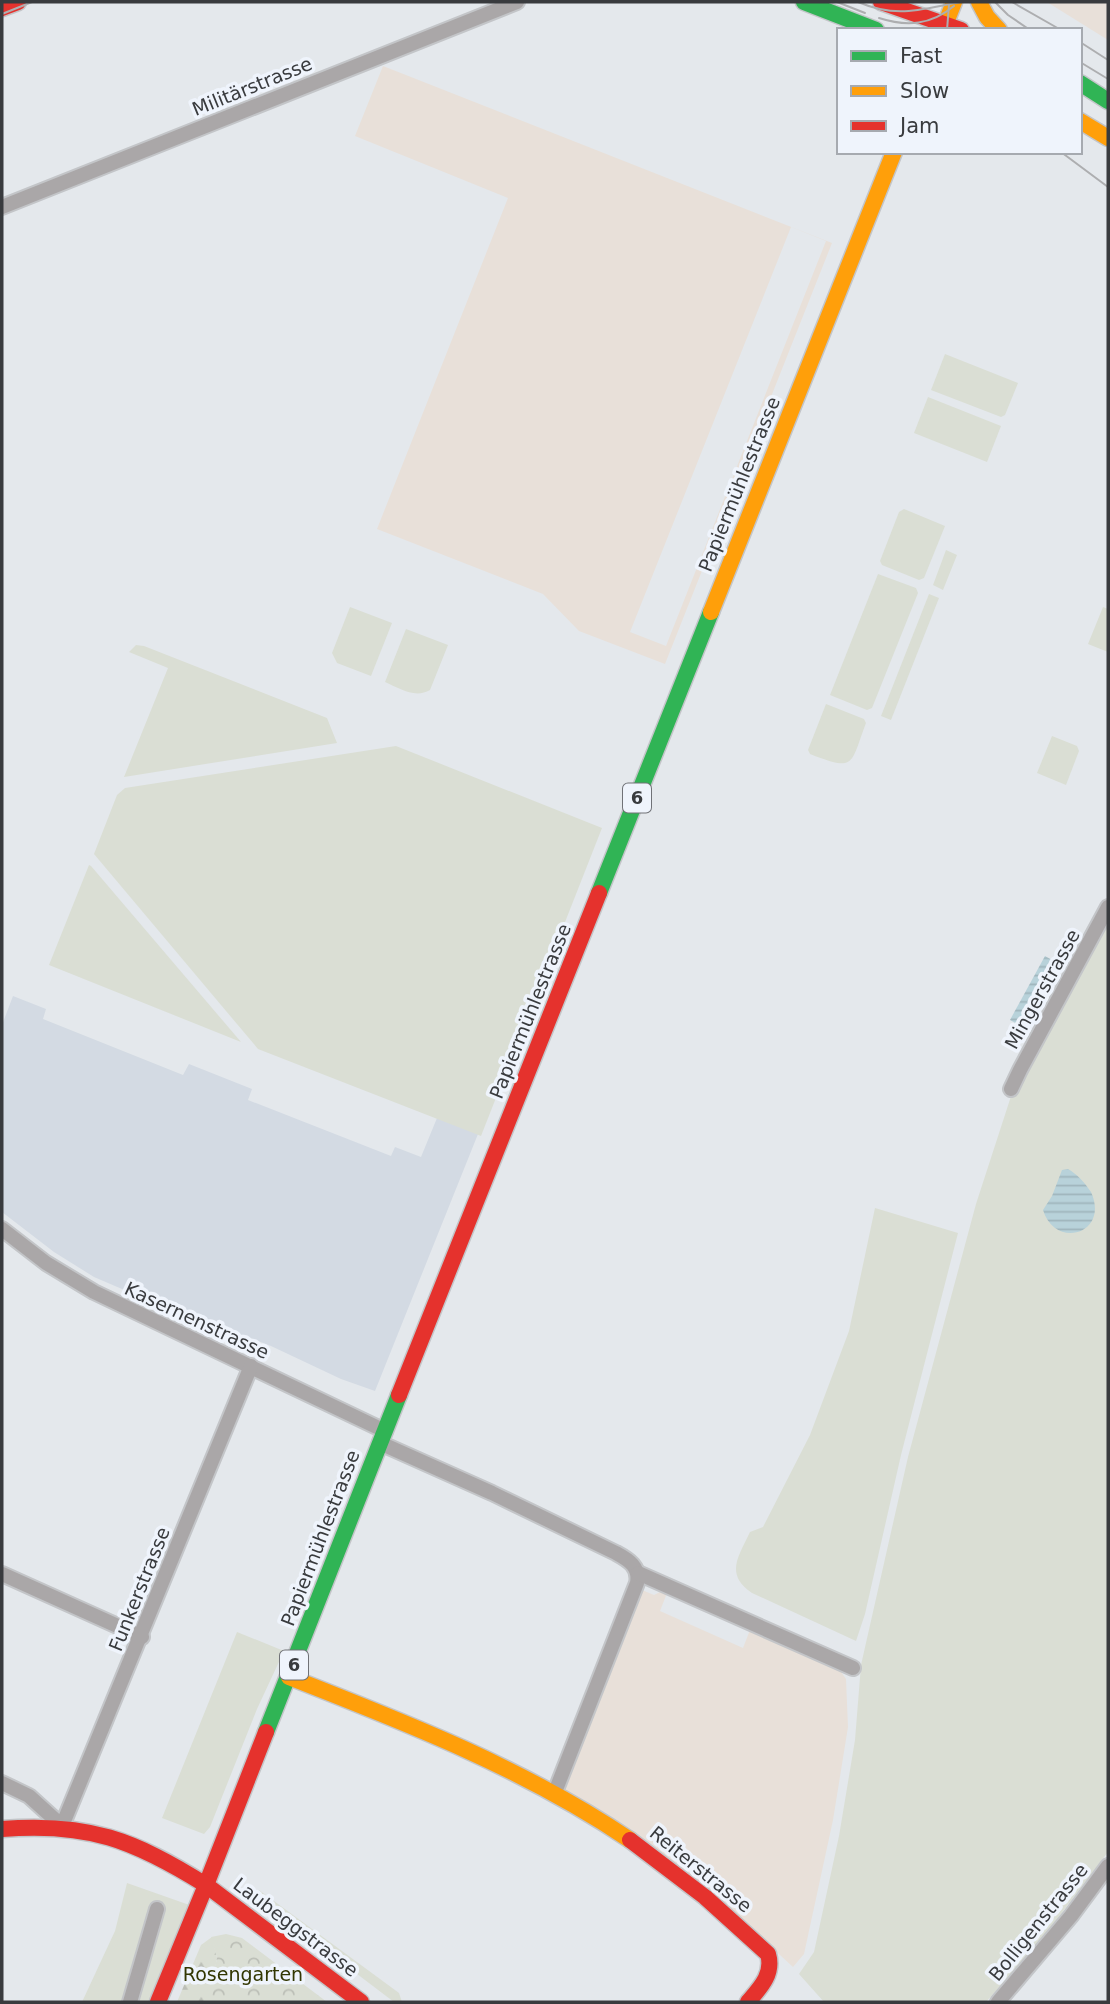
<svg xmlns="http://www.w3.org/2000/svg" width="1110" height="2004" font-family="'DejaVu Sans',sans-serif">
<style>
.commercial{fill:#e8e0d9;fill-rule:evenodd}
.built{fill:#d3dae3}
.grass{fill:#daded4}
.forest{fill:url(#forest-firs)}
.park{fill:url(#park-crowns)}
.water{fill:url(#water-rules)}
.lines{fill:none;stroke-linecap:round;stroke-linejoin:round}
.street-casing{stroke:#c3c5c8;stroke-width:18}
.fast-casing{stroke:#c3c5c8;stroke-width:19}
.slow-casing{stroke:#c3c5c8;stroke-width:19}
.jam-casing{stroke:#c3c5c8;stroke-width:19}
.street{stroke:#aaa7a8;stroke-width:14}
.fast{stroke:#30b455;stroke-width:16}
.slow{stroke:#ff9f0a;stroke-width:16}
.jam{stroke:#e5322d;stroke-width:16}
.tram{stroke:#adaeb0;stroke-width:2}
.labels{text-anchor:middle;stroke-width:7;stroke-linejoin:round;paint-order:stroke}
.shield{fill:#eff4fc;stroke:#707277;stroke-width:2}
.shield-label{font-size:18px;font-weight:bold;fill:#393b3e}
.street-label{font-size:19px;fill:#393b3e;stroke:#eff4fc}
.park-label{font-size:19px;fill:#323702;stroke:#eff4fc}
</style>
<defs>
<pattern id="forest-firs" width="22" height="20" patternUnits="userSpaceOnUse" patternTransform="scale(1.75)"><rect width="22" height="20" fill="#daded4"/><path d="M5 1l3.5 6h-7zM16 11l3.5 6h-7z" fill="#bcbfb7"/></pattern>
<pattern id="park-crowns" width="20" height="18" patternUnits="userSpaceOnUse" patternTransform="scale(1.75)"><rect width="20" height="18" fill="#daded4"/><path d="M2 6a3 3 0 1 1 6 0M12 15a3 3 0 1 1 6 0" fill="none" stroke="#bcbfb7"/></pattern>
<pattern id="water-rules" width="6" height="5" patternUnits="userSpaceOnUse" patternTransform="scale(1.75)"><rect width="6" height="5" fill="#b8d2da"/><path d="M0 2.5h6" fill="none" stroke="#9fb5bc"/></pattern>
</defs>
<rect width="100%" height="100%" fill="#e4e8ec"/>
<g class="commercial">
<path d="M1047,2H1108V40Z"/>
<path d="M383,66L832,243L665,664L579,631L543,594L377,529L508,198L355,136ZM791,227L826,241L666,646L630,632Z"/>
<path d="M642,1590L654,1595L664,1590L839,1669L846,1679L848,1727L833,1820L804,1954L793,1967L744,1922L564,1789L640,1591ZM667,1593L750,1630L743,1648L660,1611Z"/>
</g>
<path class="built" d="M13,996L46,1009L43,1019L183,1075L189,1064L252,1089L248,1100L391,1156L395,1147L421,1157L437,1118L478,1134L375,1391L341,1379L271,1346L218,1326L199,1322L94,1277L54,1252L2,1212V1025Z"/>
<g class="grass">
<path d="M945,354L1018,383L1005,415L1001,417L931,390Z"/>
<path d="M928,397L1001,426L987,462L914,433Z"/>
<path d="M904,509L945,526L924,578L919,580L882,565L880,561L899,512Z"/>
<path d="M946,550L957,555L943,590L933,585Z"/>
<path d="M878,574L916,588L918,593L872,708L867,710L830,695Z"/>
<path d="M929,594L939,598L891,720L881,716Z"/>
<path d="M350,607L392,623L371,676L337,663L332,653Z"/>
<path d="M1103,607L1108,609V652L1088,644Z"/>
<path d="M406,629L448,645L430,690C415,699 399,688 385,682Z"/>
<path d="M136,645L144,646L327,718L337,743L124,777L168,668L129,652Z"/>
<path d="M826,704L864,719L866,723C850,765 856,772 810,754L808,750Z"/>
<path d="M1052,736L1077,746L1079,751L1066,785L1037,773Z"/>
<path d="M396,746L602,828L481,1136L258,1049L94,854L117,795L125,788Z"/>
<path d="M89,865L91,866L241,1042L49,965Z"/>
<path d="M1108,911V1852L1045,1935L986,2002H824L799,1974L814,1952L839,1836L855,1740L861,1665L908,1457L976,1204L1014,1087Z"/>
<path d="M875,1208L958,1233L901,1455L865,1614L856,1641L752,1593C724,1574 739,1556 750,1532L763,1527L810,1435L849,1331Z"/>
<path d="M237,1632L284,1651L257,1709L210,1827L204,1834L162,1818Z"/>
<path d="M127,1883L195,1907L157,2002H82L115,1931Z"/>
<path d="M259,1890L399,1993L402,2002H394L278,1914L256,1892Z"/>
</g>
<path class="forest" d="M212,1937L217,1958L209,2002H177L201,1945Z"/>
<path class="park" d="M226,1934L242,1938L327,2002H208L217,1958L211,1937Z"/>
<g class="water">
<path d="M1045,956L1061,965L1026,1029L1010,1020Z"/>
<path d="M1068,1169C1077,1174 1085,1183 1091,1192C1110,1234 1055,1250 1043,1210L1052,1196L1062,1170Z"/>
</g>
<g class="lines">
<defs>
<g id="street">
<path d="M2,207L517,2"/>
<path d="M1011,1089L1020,1070L1108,907"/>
<path d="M2,1229L46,1263L94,1292L385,1431"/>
<path d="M380,1443L492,1493L616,1553C629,1560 640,1567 637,1583L555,1792"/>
<path d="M638,1573L853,1668"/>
<path d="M2,1574L142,1637"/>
<path d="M2,1783L29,1796L62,1826L251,1366"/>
<path d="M130,2002L157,1909"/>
<path d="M998,2002L1071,1916L1108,1866"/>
</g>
<g id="fast">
<path d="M804,2L876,30"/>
<path d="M1080,83L1108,101"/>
<path d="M599,893L711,612"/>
<path d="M266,1732L399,1395"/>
</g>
<g id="slow">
<path d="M979,2L987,17L999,30"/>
<path d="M943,30L954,2"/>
<path d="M1080,121L1108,138"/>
<path d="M711,612L894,152"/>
<path d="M289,1677C407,1723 525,1769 630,1840"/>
</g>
<g id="jam">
<path d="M881,2L961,30"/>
<path d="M2,8L18,2"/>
<path d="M399,1395L599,893"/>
<path d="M266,1732L206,1885L361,2002"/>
<path d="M2,1829C88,1822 134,1840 206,1885L158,2002"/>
<path d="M630,1840L705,1897L768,1954C774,1974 760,1988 748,2002"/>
</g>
</defs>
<use href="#street" class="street-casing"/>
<use href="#fast" class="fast-casing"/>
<use href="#slow" class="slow-casing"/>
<use href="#jam" class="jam-casing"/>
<use href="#street" class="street"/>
<use href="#fast" class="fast"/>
<use href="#slow" class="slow"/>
<use href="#jam" class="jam"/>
<g class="tram">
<path d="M837,2L865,13"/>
<path d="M858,2C898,19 921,9 961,2"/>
<path d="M995,2L1008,15L1030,30"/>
<path d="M1012,2L1061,30"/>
<path d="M2,14L32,2"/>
<path d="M879,18C907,27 931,25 954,6"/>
<path d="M947,30L949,5"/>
<path d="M1080,42L1108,60"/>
<path d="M1080,62L1108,79"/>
<path d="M1061,152L1108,187"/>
</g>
</g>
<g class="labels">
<g class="shield">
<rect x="623" y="783.5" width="28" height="29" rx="5"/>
<rect x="280" y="1650.5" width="28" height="29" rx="5"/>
</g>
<g class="shield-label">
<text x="637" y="804">6</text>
<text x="294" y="1671">6</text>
</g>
<g class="street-label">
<text transform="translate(252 86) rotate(-22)" y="7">Militärstrasse</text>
<text transform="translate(739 484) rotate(-68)" y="7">Papiermühlestrasse</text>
<text transform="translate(1042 989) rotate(-61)" y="7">Mingerstrasse</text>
<text transform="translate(530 1011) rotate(-68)" y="7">Papiermühlestrasse</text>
<text transform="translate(197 1320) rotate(25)" y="7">Kasernenstrasse</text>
<text transform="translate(320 1538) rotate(-69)" y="7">Papiermühlestrasse</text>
<text transform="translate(139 1589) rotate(-68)" y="7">Funkerstrasse</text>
<text transform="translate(701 1869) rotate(39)" y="7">Reiterstrasse</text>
<text transform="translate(1038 1922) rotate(-51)" y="7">Bolligenstrasse</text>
<text transform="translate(296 1927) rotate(37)" y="7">Laubeggstrasse</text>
</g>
<g class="park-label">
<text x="243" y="1981">Rosengarten</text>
</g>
</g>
<rect width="1110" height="2004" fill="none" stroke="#393b3e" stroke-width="7"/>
<rect x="837" y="28" width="245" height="126" fill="#eff4fc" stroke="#a6aab0" stroke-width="2"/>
<rect x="851" y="51" width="35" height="10" fill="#30b455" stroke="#a6aab0" stroke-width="2"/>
<text x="900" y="63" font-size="21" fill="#393b3e">Fast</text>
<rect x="851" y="86" width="35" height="10" fill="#ff9f0a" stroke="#a6aab0" stroke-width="2"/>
<text x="900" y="98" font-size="21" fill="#393b3e">Slow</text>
<rect x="851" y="121" width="35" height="10" fill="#e5322d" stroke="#a6aab0" stroke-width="2"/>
<text x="900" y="133" font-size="21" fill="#393b3e">Jam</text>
</svg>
